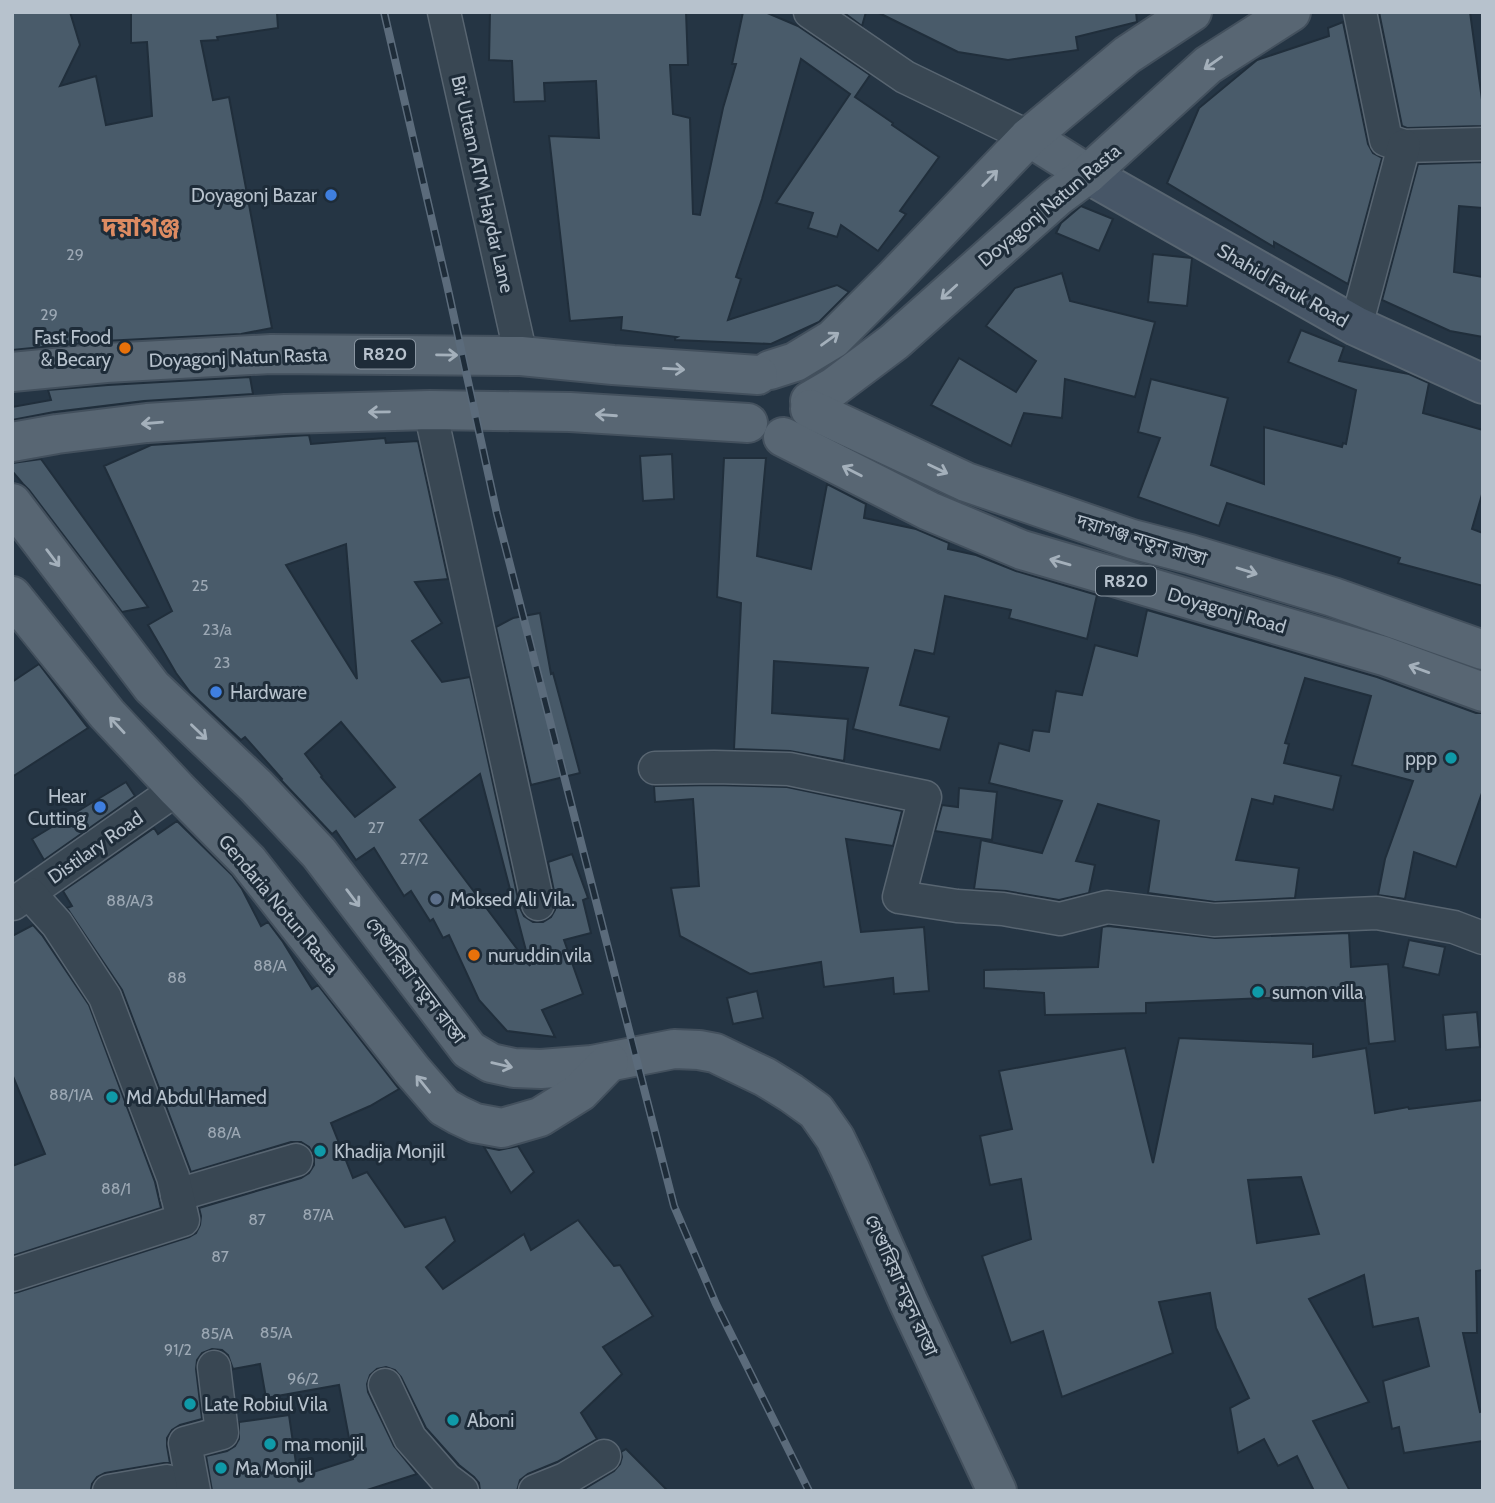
<svg xmlns="http://www.w3.org/2000/svg" width="1495" height="1503" font-family="Cabin,'Noto Sans Bengali',sans-serif">
<style>
.building{fill:#495b6a;stroke:#202e3b;stroke-width:2;fill-rule:evenodd}
.lines{fill:none;stroke-linecap:round;stroke-linejoin:round}
.street-casing{stroke:#586571;stroke-width:35}
.secondary-casing{stroke:#586571;stroke-width:42}
.primary-casing{stroke:#43505d;stroke-width:42}
.street{stroke:#394753;stroke-width:32}
.secondary{stroke:#475667;stroke-width:38}
.primary{stroke:#586673;stroke-width:38}
.rail-casing{stroke:#5b6b7b;stroke-width:8}
.rail{stroke:#1e2c39;stroke-width:5;stroke-dasharray:16;stroke-linecap:butt}
.oneway{stroke:#a4b0bb}
.shop-dot{fill:#3f7fe0;stroke:#1e2c39;stroke-width:2.5}
.food-dot{fill:#e8710a;stroke:#1e2c39;stroke-width:2.5}
.culture-dot{fill:#0f9aa8;stroke:#1e2c39;stroke-width:2.5}
.service-dot{fill:#5c6f8a;stroke:#1e2c39;stroke-width:2.5}
.labels{text-anchor:middle;stroke-width:6;stroke-linejoin:round;paint-order:stroke}
.number-label{font-size:16px;fill:#9ca8b4}
.shield{fill:#1e2c39;stroke:#8995a1;stroke-width:2}
.shield-label{font-size:18px;font-weight:bold;fill:#b7c2cd}
.street-label{font-size:19px;fill:#b7c2cd;stroke:#1e2c39}
.poi-label{font-size:19px;fill:#b7c2cd;stroke:#1e2c39;text-anchor:start}
.district-label{font-size:26px;font-weight:bold;fill:#dd8b62;stroke:#1e2c39}
</style>
<rect width="100%" height="100%" fill="#253544"/>
<g class="building">
<path d="M12,12H70L80,45L60,86L96,76L106,125L152,116L147,42L131,43V12L277,13L278,28L217,37L218,40L201,41L213,100L229,97L272,328L241,334L104,341L12,350Z"/>
<path d="M490,12H686L688,65H670L673,114L690,118L693,214L700,215L723,108L736,64H732L743,12H765L798,26L870,75L855,97L893,123L892,125L939,157L900,211L906,214L878,251L841,225L837,237L808,228L813,213L776,203L850,94L801,59L762,199L736,277L741,279L728,320L837,285L849,292L819,322L771,344L675,340V338L677,337L621,330L622,317L570,321L549,136L599,138L596,81L544,83L545,101L514,102L512,61L489,60Z"/>
<path d="M843,12H866L862,26Z"/>
<path d="M877,12H1136L1137,22L1076,37L1078,50L1008,60L958,52Z"/>
<path d="M1379,12H1470L1483,107V126L1407,128L1402,126Z"/>
<path d="M1343,22L1368,144L1373,153L1382,158L1348,284L1274,242V247L1167,183L1199,108L1257,60L1329,36L1328,28Z"/>
<path d="M1483,162V208L1459,206L1454,272L1483,277V337L1450,331L1382,300L1418,164Z"/>
<path d="M1081,206L1113,219L1099,251L1056,233L1061,223Z"/>
<path d="M1153,254L1192,258L1187,306L1148,302Z"/>
<path d="M1062,273L1070,301L1155,322L1135,397L1065,379L1062,418L1024,413L1011,446L931,405L959,358L1016,392L1036,361L986,326L1015,288Z"/>
<path d="M1301,330L1344,347L1339,361L1409,374L1429,383L1423,413L1483,430V491L1472,529L1483,533V586L1398,563L1400,558L1227,503L1219,526L1138,497L1160,438L1138,432L1151,379L1228,398L1211,465L1264,484V427L1342,447L1343,443L1346,444L1356,390L1288,362Z"/>
<path d="M250,377L253,394L144,401L54,412L12,420V407L51,400L48,390L108,385Z"/>
<path d="M309,435L311,444L385,438L386,443L418,441L448,579L415,582L442,623L412,641L442,682L470,677L520,908L524,916L533,922H543L551,917L555,910L556,901L548,862L572,854L588,898L583,900L591,933L564,940L583,994L542,1010L555,1037L507,1031L479,1000L449,935L443,938L433,919L430,921L411,891L404,896L374,848L356,860L336,831L332,834L281,780L282,779L245,737L241,740L190,692L176,673L148,625L172,611L104,466L151,445ZM346,544L357,679L286,565ZM341,722L395,787L355,817L321,777L322,776L305,754ZM480,774L530,966L420,820Z"/>
<path d="M672,454L674,499L643,501L640,456Z"/>
<path d="M724,458H766L757,556L811,569L827,484L866,504L864,518L916,529L949,543L948,549L976,555L1016,571L1097,595L1087,639L1009,618L1011,610L945,596L934,654L915,650L900,705L949,717L940,750L853,729L868,668L774,661L772,713L848,719L844,761L790,751L734,749L741,603L717,597Z"/>
<path d="M41,459L148,607L122,612L29,490L23,484L12,471V463Z"/>
<path d="M1147,610L1377,677L1476,713H1483V790L1456,867L1414,852L1405,899L1378,895L1385,859L1413,781L1352,765L1371,696L1305,678L1285,743L1289,744L1284,763L1341,776L1333,810L1275,796L1273,804L1252,799L1236,860L1299,868L1295,898L1215,902L1148,893L1159,821L1098,804L1076,861L1095,865L1089,893L1059,900L1006,891L974,889L981,840L1042,853L1062,801L989,783L999,743L1029,751L1033,730L1049,732L1056,691L1082,695L1095,645L1137,656Z"/>
<path d="M540,613L551,674L553,673L580,773L531,785L496,627L513,618Z"/>
<path d="M39,664L88,728L12,777V682Z"/>
<path d="M126,782L135,796L44,860L32,839Z"/>
<path d="M714,785L787,787L902,811L893,846L846,839L861,932L924,927L929,991L894,994L893,978L824,987L821,962L750,974L680,936L671,888L699,886L693,799L655,802L654,786Z"/>
<path d="M959,788L997,792L992,840L935,831L942,805L958,807Z"/>
<path d="M177,821L232,875L242,889L261,926L268,922L283,942L312,989L318,985L399,1089L370,1106L331,1123L353,1178L367,1172L405,1227L445,1217L455,1241L426,1267L443,1289L524,1234L531,1250L578,1220L614,1266L620,1265L653,1316L603,1347L622,1374L581,1413L597,1439L557,1462L528,1474L520,1480L517,1491H480L479,1483L474,1477L459,1465L426,1428L401,1377L395,1370L386,1367L377,1369L370,1375L367,1384L368,1392L394,1446L417,1474L364,1491H212L206,1456L227,1451L235,1446L239,1439V1422L289,1415L298,1477L353,1459L339,1385L266,1398L260,1364L233,1369L228,1355L222,1350L212,1349L202,1353L197,1360L196,1369L202,1419L180,1425L172,1430L167,1438V1446L170,1463H164L105,1473L97,1477L92,1484L91,1490L86,1491H12V1293L18,1292L189,1237L196,1233L200,1225L201,1216L199,1208L301,1178L309,1173L314,1165V1155L309,1147L301,1142H291L191,1172L122,990L67,908L72,906L63,891L154,828L158,834Z"/>
<path d="M33,925L42,935L89,1005L155,1182L161,1208L12,1256V1166L45,1154L12,1074V936Z"/>
<path d="M1108,926L1215,938L1349,933L1351,967L1388,964L1395,1041L1369,1044L1364,994L1146,1003V1013L1045,1015L1044,993L984,988V970L1098,967L1102,927Z"/>
<path d="M1409,940L1445,947L1439,975L1403,967Z"/>
<path d="M757,991L763,1018L733,1024L727,998Z"/>
<path d="M1477,1012L1480,1047L1446,1050L1443,1015Z"/>
<path d="M1179,1038L1313,1044V1057L1366,1048L1375,1113L1408,1107L1409,1109L1483,1100V1270L1476,1271L1477,1333H1463L1480,1412L1483,1411V1441L1404,1453L1399,1427L1392,1429L1383,1381L1429,1366L1418,1318L1373,1327L1364,1275L1309,1299L1369,1402L1313,1421L1350,1491H1314L1297,1456L1278,1466L1264,1439L1238,1453L1230,1408L1249,1398L1216,1328L1210,1293L1159,1302L1173,1353L1062,1397L1043,1331L1011,1343L982,1256L1031,1239L1021,1179L990,1185L980,1136L1012,1129L999,1071L1125,1048L1153,1163ZM1301,1177L1319,1234L1257,1243L1248,1180Z"/>
<path d="M518,1146L534,1172L511,1193L484,1147L499,1150Z"/>
<path d="M626,1449L668,1491H581L614,1471L620,1464L622,1457L621,1452Z"/>
</g>
<g class="lines">
<defs>
<g id="street">
<path d="M444,12L521,356"/>
<path d="M810,12L905,77L1029,137"/>
<path d="M1360,12L1386,140L1404,146L1483,144"/>
<path d="M1356,326L1404,146"/>
<path d="M430,410L538,904"/>
<path d="M655,768L714,767L789,769L925,797L899,897L957,906L1003,909L1060,919L1107,907L1214,920L1377,913L1454,927L1483,938"/>
<path d="M13,904L177,789"/>
<path d="M177,1195L296,1160"/>
<path d="M12,1275L183,1220L173,1177L105,997L57,924L30,894"/>
<path d="M385,1385L410,1438L446,1479L462,1491"/>
<path d="M109,1491L167,1481"/>
<path d="M194,1491L185,1443L222,1433L214,1367"/>
<path d="M535,1491L565,1479L604,1456"/>
</g>
<path id="secondary" d="M1088,174L1356,326L1483,384"/>
<g id="primary">
<path d="M1029,137L1088,174"/>
<path d="M770,370L795,362L833,339L894,278L1029,137L1127,55L1192,12"/>
<path d="M12,372L106,363L271,354L521,356L613,365L758,375"/>
<path d="M810,401L834,387L894,342L1057,197L1088,174L1208,65L1291,12"/>
<path d="M810,409L966,482L1132,539L1190,554L1333,597L1483,650"/>
<path d="M783,437L929,511L1022,550L1384,656L1483,692"/>
<path d="M12,442L57,434L147,423L285,414L430,410L570,412L748,423"/>
<path d="M12,503L152,687L256,786L319,853L469,1050L491,1063L514,1068L541,1069L592,1065L674,1049L699,1050L715,1053L765,1077L791,1093L816,1111L835,1138L850,1169L908,1301L997,1491"/>
<path d="M12,596L107,714L177,789L248,861L412,1070L444,1107L458,1115L475,1123L502,1128L540,1117L580,1092L609,1062"/>
</g>
</defs>
<use href="#street" class="street-casing"/>
<use href="#secondary" class="secondary-casing"/>
<use href="#primary" class="primary-casing"/>
<use href="#street" class="street"/>
<use href="#secondary" class="secondary"/>
<use href="#primary" class="primary"/>
<defs>
<path id="rail" d="M384,12L447,285L497,514L674,1206L716,1304L809,1491"/>
</defs>
<use href="#rail" class="rail-casing"/>
<use href="#rail" class="rail"/>
</g>
<defs><path id="oneway-shaft" d="M-6 0H5M1.5-3L5.5 0L1.5 3" fill="none" stroke-width="1.6" stroke-linecap="round" stroke-linejoin="round" transform="scale(1.75)"/></defs>
<g class="oneway">
<use href="#oneway-shaft" transform="translate(1213 63) rotate(145)"/>
<use href="#oneway-shaft" transform="translate(990 178) rotate(-46)"/>
<use href="#oneway-shaft" transform="translate(949 292) rotate(138)"/>
<use href="#oneway-shaft" transform="translate(830 339) rotate(-36)"/>
<use href="#oneway-shaft" transform="translate(447 355) rotate(1)"/>
<use href="#oneway-shaft" transform="translate(674 369) rotate(3)"/>
<use href="#oneway-shaft" transform="translate(379 412) rotate(179)"/>
<use href="#oneway-shaft" transform="translate(606 415) rotate(-176)"/>
<use href="#oneway-shaft" transform="translate(152 423) rotate(175)"/>
<use href="#oneway-shaft" transform="translate(938 469) rotate(26)"/>
<use href="#oneway-shaft" transform="translate(852 471) rotate(-153)"/>
<use href="#oneway-shaft" transform="translate(53 558) rotate(53)"/>
<use href="#oneway-shaft" transform="translate(1060 562) rotate(-164)"/>
<use href="#oneway-shaft" transform="translate(1247 571) rotate(17)"/>
<use href="#oneway-shaft" transform="translate(1419 669) rotate(-160)"/>
<use href="#oneway-shaft" transform="translate(117 725) rotate(-133)"/>
<use href="#oneway-shaft" transform="translate(199 732) rotate(44)"/>
<use href="#oneway-shaft" transform="translate(353 898) rotate(53)"/>
<use href="#oneway-shaft" transform="translate(502 1065) rotate(13)"/>
<use href="#oneway-shaft" transform="translate(423 1084) rotate(-129)"/>
</g>
<g class="shop-dot">
<circle cx="331" cy="195" r="7"/>
<circle cx="216" cy="692" r="7"/>
<circle cx="100" cy="807" r="7"/>
</g>
<g class="food-dot">
<circle cx="125" cy="348" r="7"/>
<circle cx="474" cy="955" r="7"/>
</g>
<g class="culture-dot">
<circle cx="1451" cy="758" r="7"/>
<circle cx="1258" cy="992" r="7"/>
<circle cx="112" cy="1097" r="7"/>
<circle cx="320" cy="1151" r="7"/>
<circle cx="190" cy="1404" r="7"/>
<circle cx="453" cy="1420" r="7"/>
<circle cx="270" cy="1444" r="7"/>
<circle cx="221" cy="1468" r="7"/>
</g>
<circle class="service-dot" cx="436" cy="899" r="7"/>
<g class="labels">
<g class="number-label">
<text x="75" y="260">29</text>
<text x="49" y="320">29</text>
<text x="200" y="591">25</text>
<text x="217" y="635">23/a</text>
<text x="222" y="668">23</text>
<text x="376" y="833">27</text>
<text x="414" y="864">27/2</text>
<text x="130" y="906">88/A/3</text>
<text x="270" y="971">88/A</text>
<text x="177" y="983">88</text>
<text x="71" y="1100">88/1/A</text>
<text x="224" y="1138">88/A</text>
<text x="116" y="1194">88/1</text>
<text x="318" y="1220">87/A</text>
<text x="257" y="1225">87</text>
<text x="220" y="1262">87</text>
<text x="276" y="1338">85/A</text>
<text x="217" y="1339">85/A</text>
<text x="178" y="1355">91/2</text>
<text x="303" y="1384">96/2</text>
</g>
<g class="shield">
<rect x="355" y="339.5" width="60" height="29" rx="5"/>
<rect x="1096" y="566.5" width="60" height="29" rx="5"/>
</g>
<g class="shield-label">
<text x="385" y="360">R820</text>
<text x="1126" y="587">R820</text>
</g>
<g class="street-label">
<text transform="translate(483 184) rotate(77)" y="7">Bir Uttam ATM Haydar Lane</text>
<text transform="translate(1049 205) rotate(-40)" y="7">Doyagonj Natun Rasta</text>
<text transform="translate(1283 285) rotate(30)" y="7">Shahid Faruk Road</text>
<text transform="translate(238 357) rotate(-2)" y="7">Doyagonj Natun Rasta</text>
<text transform="translate(1142 539) rotate(17)" y="7">দয়াগঞ্জ নতুন রাস্তা</text>
<text transform="translate(1227 610) rotate(16)" y="7">Doyagonj Road</text>
<text transform="translate(95 847) rotate(-35)" y="7">Distilary Road</text>
<text transform="translate(279 904) rotate(50)" y="7">Gendaria Notun Rasta</text>
<text transform="translate(416 980) rotate(53)" y="7">গেণ্ডারিয়া নতুন রাস্তা</text>
<text transform="translate(902 1285) rotate(66)" y="7">গেণ্ডারিয়া নতুন রাস্তা</text>
</g>
<g class="poi-label">
<text x="317" y="202" text-anchor="end">Doyagonj Bazar</text>
<text x="111" y="344" text-anchor="end">Fast Food<tspan x="111" dy="22">&amp; Becary</tspan></text>
<text x="230" y="699">Hardware</text>
<text x="1437" y="765" text-anchor="end">ppp</text>
<text x="86" y="803" text-anchor="end">Hear<tspan x="86" dy="22">Cutting</tspan></text>
<text x="450" y="906">Moksed Ali Vila.</text>
<text x="488" y="962">nuruddin vila</text>
<text x="1272" y="999">sumon villa</text>
<text x="126" y="1104">Md Abdul Hamed</text>
<text x="334" y="1158">Khadija Monjil</text>
<text x="204" y="1411">Late Robiul Vila</text>
<text x="467" y="1427">Aboni</text>
<text x="284" y="1451">ma monjil</text>
<text x="235" y="1475">Ma Monjil</text>
</g>
<g class="district-label">
<text x="141" y="236">দয়াগঞ্জ</text>
</g>
</g>
<rect width="1495" height="1503" fill="none" stroke="#b7c2cd" stroke-width="28"/>
</svg>
